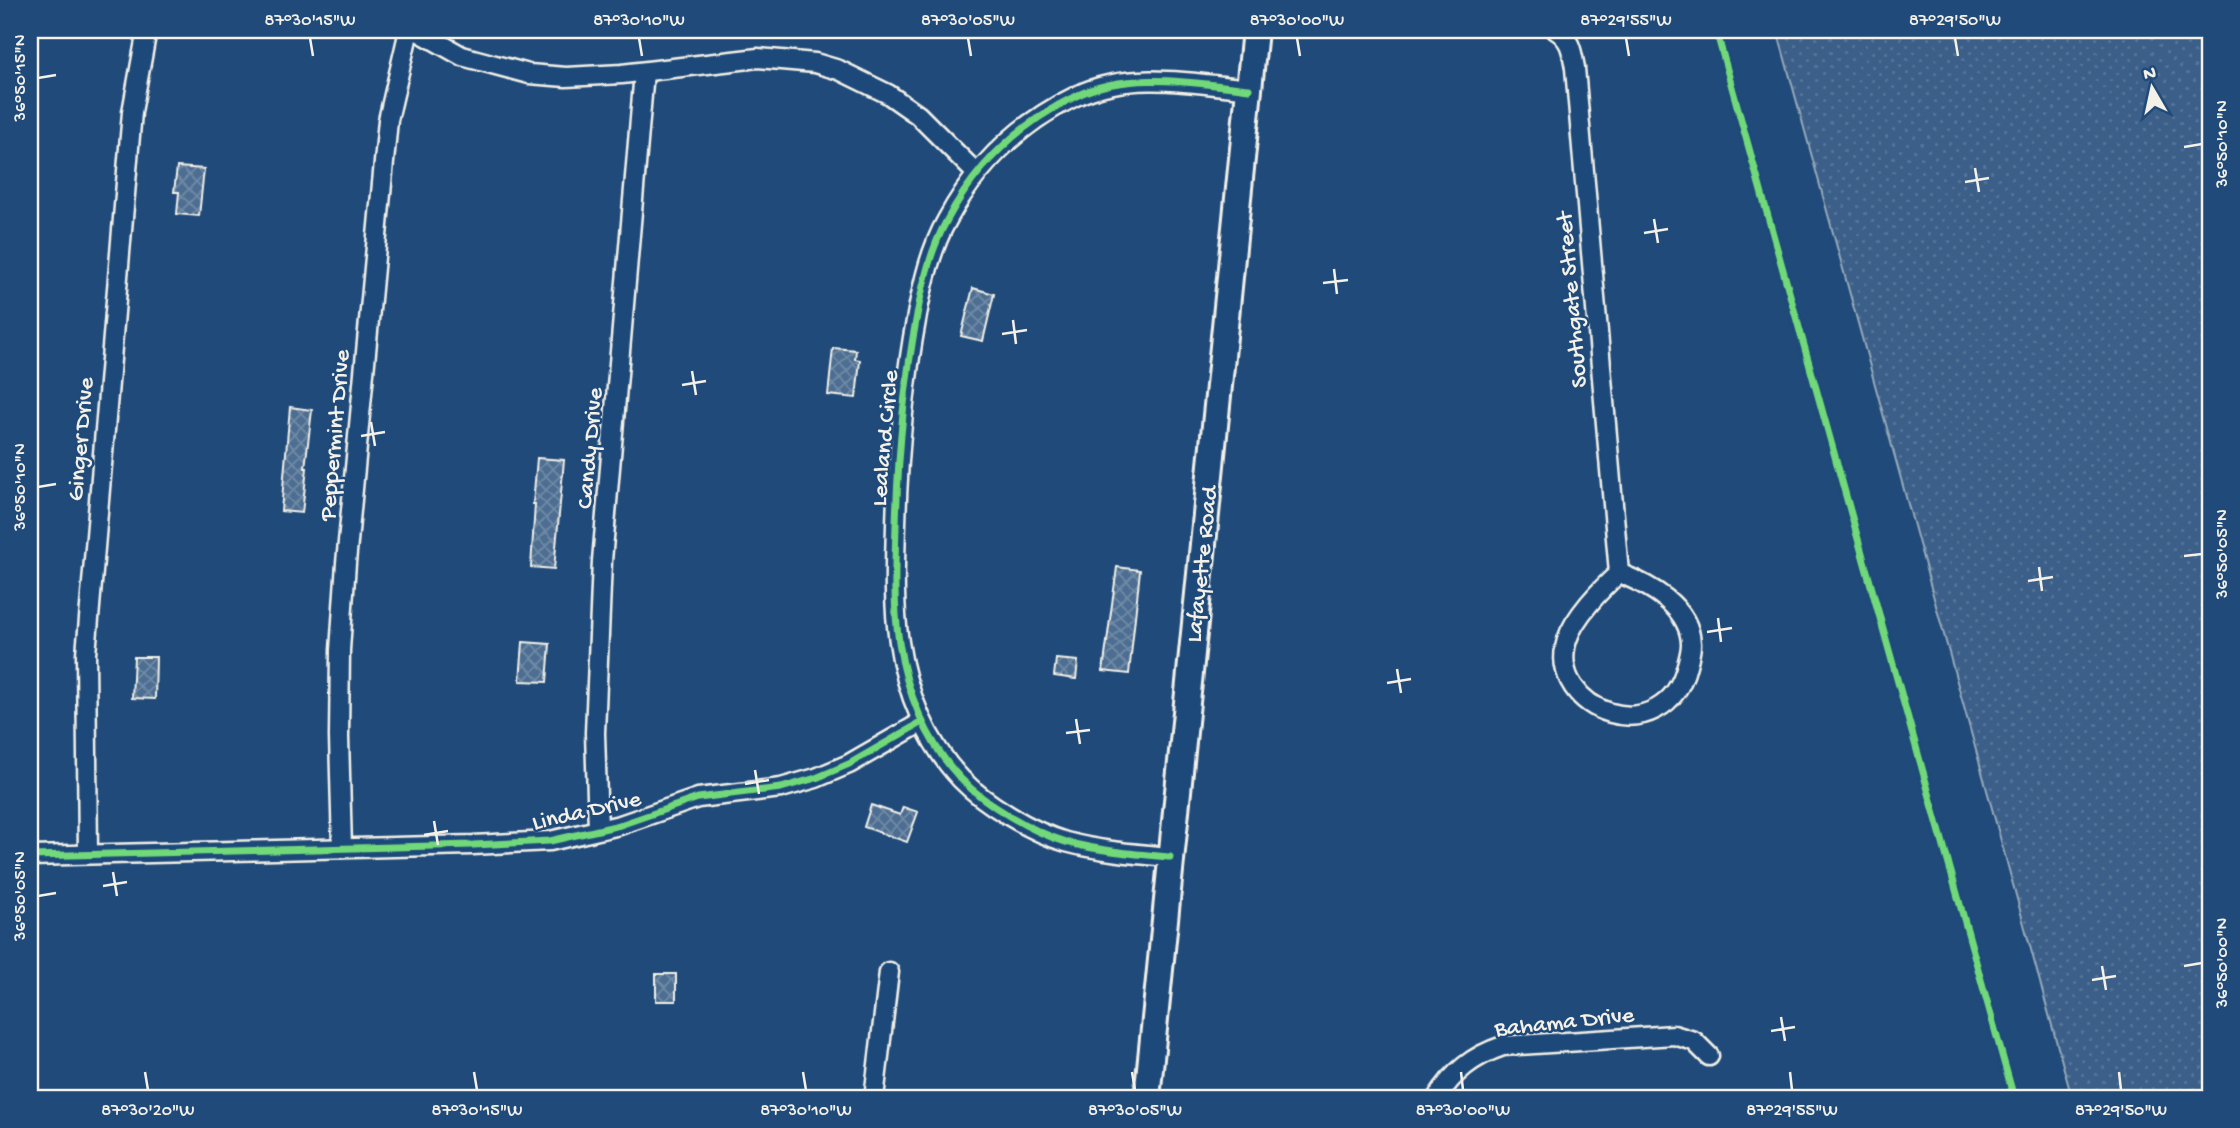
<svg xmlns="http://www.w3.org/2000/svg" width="2240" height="1128" font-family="'Gochi Hand',sans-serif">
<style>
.grass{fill:url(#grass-dots);stroke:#97a8b8;stroke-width:2}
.building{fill:url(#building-cross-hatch);stroke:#f4f1e8;stroke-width:2}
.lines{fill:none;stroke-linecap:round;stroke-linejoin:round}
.street-casing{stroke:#f4f1e8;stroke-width:23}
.secondary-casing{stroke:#f4f1e8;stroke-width:30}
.street{stroke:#1f4a7a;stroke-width:18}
.secondary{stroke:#1f4a7a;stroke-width:24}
.cycleway-casing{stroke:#1f4a7a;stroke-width:11}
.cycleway{stroke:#71d979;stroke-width:7}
.ticks{fill:none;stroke:#f4f1e8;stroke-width:2.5}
.labels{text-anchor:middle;stroke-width:5;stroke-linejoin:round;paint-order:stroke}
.street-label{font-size:24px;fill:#f4f1e8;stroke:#1f4a7a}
.neatline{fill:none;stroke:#f4f1e8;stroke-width:2.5}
.ticks-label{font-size:18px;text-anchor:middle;fill:#f4f1e8}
</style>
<defs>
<pattern id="grass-dots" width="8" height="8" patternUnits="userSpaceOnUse" patternTransform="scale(1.75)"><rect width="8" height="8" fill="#3a5f88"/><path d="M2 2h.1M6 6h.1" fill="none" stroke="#577699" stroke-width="1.8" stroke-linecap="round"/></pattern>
<pattern id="building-cross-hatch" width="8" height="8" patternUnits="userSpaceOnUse" patternTransform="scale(1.75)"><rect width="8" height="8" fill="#4d6e92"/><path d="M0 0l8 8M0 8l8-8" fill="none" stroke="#708aa6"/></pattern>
</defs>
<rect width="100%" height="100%" fill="#1f4a7a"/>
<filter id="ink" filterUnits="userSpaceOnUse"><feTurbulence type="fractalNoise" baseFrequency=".0143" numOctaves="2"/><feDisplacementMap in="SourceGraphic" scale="14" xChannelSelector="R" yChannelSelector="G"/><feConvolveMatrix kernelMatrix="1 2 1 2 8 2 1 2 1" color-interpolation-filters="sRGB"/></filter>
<g filter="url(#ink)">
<path class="grass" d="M1777,30H2210V1098H2072Z"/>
<g class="building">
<path d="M177,167L204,169L199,216L177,214L179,192H174Z"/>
<path d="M973,288L994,294L983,341L961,336Z"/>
<path d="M833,348L856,350L855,359L860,360L856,398L828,395Z"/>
<path d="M290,407L312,410L305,468H307L302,513L281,511Z"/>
<path d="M537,458L564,460L554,569L531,567L535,504H533Z"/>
<path d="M1117,567L1140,570L1129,674L1103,671Z"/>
<path d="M523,642L550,644L547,682L520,681Z"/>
<path d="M134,657H156L155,699L132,698Z"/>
<path d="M1056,659L1078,661L1076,679L1054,676Z"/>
<path d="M871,805L900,815L903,807L918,812L907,842L864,827Z"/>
<rect x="656" y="974" width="20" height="27"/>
</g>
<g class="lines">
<defs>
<g id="street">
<path d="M416,30L462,56L529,74L566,77L622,74L758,58L815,63L839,70L888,94L918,115L976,173"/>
<path d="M1556,30C1571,39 1572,52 1575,68L1619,573"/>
<path d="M1619,573C1649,585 1690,606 1691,644C1691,651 1689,658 1687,665C1665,755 1545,711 1567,640C1574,617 1601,589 1619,573Z"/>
<path d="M598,829L595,733L602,561L644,72"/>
<path d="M342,848L339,737L340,650L346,563L388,120L409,30"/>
<path d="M88,854L86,654L132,112L147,30"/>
<path d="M30,856L473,845L550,841L620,825L698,798L781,788L816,778L849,764L922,722"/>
<path d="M1170,857C1136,854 1099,851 1066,842C1032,832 985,804 961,779C926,742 906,691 899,642C893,603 895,563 896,525C898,454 904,384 917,315C923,283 931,248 947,220C976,166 1020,123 1076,96C1128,70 1194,83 1249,89"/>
<path d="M874,1098L889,972"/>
<path d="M1437,1098C1453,1072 1473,1056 1503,1046L1674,1035L1694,1041L1709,1056"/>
</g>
<path id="secondary" d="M1147,1098L1255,30"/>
</defs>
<use href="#street" class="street-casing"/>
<use href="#secondary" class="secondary-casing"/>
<use href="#street" class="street"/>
<use href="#secondary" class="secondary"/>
<defs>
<g id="cycleway">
<path d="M1716,30L2014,1098"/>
<path d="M30,856L473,845L550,841L620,825L698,798L781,788L816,778L849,764L922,722"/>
<path d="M1170,857C1136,854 1099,851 1066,842C1032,832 985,804 961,779C926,742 906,691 899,642C893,603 895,563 896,525C898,454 904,384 917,315C923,283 931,248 947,220C976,166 1020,123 1076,96C1128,70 1194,83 1249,89"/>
</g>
</defs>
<use href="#cycleway" class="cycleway-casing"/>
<use href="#cycleway" class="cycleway"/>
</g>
</g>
<path class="ticks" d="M310,38L313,56M639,38L642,56M968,38L971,56M1297,38L1300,56M1626,38L1629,56M1955,38L1958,56M38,78L56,75M2184,147L2202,144M1975,168L1979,192M1965,182L1989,178M1654,219L1658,243M1644,233L1668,229M1334,269L1337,294M1323,283L1348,280M1013,320L1016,344M1002,334L1027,330M692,371L696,395M682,385L706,381M371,422L375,446M361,436L385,432M38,487L56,484M2184,556L2202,554M2039,567L2042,591M2028,581L2053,577M1718,618L1721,642M1707,632L1732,628M1397,669L1401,693M1387,683L1411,679M1076,719L1080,744M1066,733L1090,730M755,770L759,794M745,784L769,780M434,821L438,845M424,835L448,831M113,872L117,896M103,886L127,882M38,896L56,893M2102,966L2106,990M2184,966L2202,963M2092,980L2116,976M1781,1017L1785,1041M1771,1031L1795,1027M145,1072L148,1090M474,1072L477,1090M803,1072L806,1090M1132,1072L1135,1090M1461,1072L1463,1090M1790,1072L1792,1090M2119,1072L2121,1090"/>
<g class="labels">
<g class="street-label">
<text transform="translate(1570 300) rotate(-95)" y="8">Southgate Street</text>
<text transform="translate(333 435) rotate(-85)" y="8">Peppermint Drive</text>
<text transform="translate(883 438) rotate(-85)" y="8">Lealand Circle</text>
<text transform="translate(79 439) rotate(-85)" y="8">Ginger Drive</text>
<text transform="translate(588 448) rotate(-85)" y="8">Candy Drive</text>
<text transform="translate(1200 564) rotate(-84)" y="8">Lafayette Road</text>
<text transform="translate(586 809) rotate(-13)" y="8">Linda Drive</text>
<text transform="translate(1564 1020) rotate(-6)" y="8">Bahama Drive</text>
</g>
</g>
<rect width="2240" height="1128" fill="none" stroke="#1f4a7a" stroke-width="77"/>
<g transform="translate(2152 88) rotate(351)" stroke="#1f4a7a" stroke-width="5" paint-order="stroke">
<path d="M0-5L12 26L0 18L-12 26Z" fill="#f4f1e8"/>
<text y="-10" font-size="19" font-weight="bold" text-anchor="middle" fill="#f4f1e8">N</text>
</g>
<rect x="38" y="38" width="2164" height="1052" class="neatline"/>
<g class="ticks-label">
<text x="310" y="25">87°30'15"W</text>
<text x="639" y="25">87°30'10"W</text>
<text x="968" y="25">87°30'05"W</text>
<text x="1297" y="25">87°30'00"W</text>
<text x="1626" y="25">87°29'55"W</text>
<text x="1955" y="25">87°29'50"W</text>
<text transform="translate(19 78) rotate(-90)" y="6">36°50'15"N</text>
<text transform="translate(2221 144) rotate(-90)" y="6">36°50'10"N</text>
<text transform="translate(19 487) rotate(-90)" y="6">36°50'10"N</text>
<text transform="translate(2221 554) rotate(-90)" y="6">36°50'05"N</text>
<text transform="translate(19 896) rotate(-90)" y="6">36°50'05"N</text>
<text transform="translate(2221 963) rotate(-90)" y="6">36°50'00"N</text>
<text x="148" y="1115">87°30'20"W</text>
<text x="477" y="1115">87°30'15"W</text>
<text x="806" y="1115">87°30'10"W</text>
<text x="1135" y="1115">87°30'05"W</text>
<text x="1463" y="1115">87°30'00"W</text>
<text x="1792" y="1115">87°29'55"W</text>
<text x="2121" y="1115">87°29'50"W</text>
</g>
</svg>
